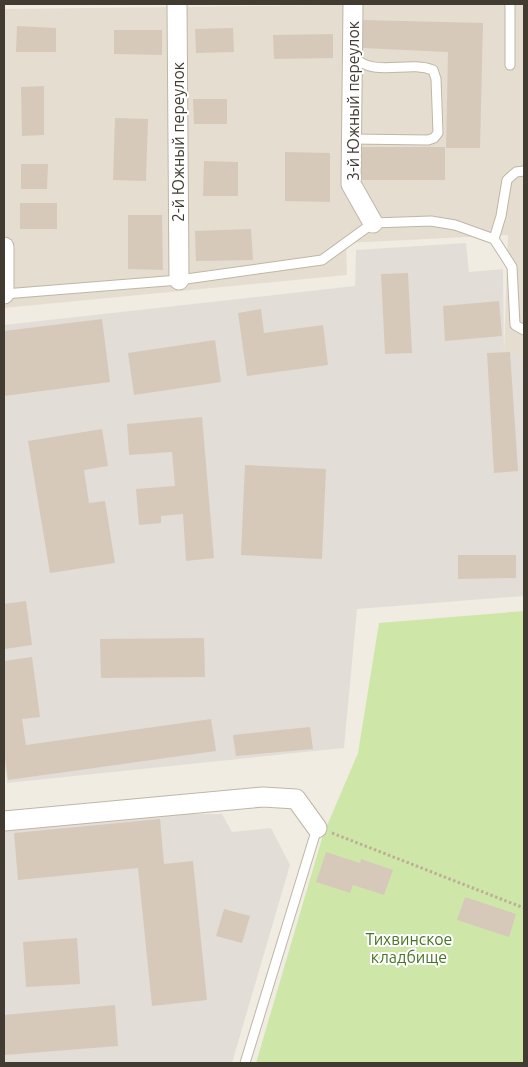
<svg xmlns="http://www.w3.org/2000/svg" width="528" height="1067" font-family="Ubuntu,sans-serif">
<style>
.residential{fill:#e5ddd0}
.industrial{fill:#e3ddd7}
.green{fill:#cee7a9}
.building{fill:#d6c9ba}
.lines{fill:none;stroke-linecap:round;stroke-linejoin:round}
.service-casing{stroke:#bfb6a7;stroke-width:11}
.minor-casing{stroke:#bfb6a7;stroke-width:21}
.path{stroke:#beae96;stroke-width:3;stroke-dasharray:2.5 2.5;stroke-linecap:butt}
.service{stroke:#fff;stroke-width:9}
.minor{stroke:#fff;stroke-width:19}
.labels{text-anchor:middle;stroke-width:4;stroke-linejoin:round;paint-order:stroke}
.street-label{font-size:16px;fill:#423b32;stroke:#fff}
.park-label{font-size:16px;fill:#487426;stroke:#fff}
</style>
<rect width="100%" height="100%" fill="#f1ece2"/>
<path class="residential" d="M431,4H524V354H504L508,235L346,243L347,275L4,308V9Z"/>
<g class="industrial">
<path d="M466,243L469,272L503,269L504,354H524V596L357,609L344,748L7,783L4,758V325L355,286L356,250Z"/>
<path d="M164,814H222L232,832L271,828L290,865L232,1063H4V830Z"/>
</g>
<path class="green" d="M524,611V1063H256L323,835L358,753L379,623Z"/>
<g class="building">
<path d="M363,20L483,23L480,148H446L448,52L363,48Z"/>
<path d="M17,26L56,28V52H16Z"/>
<path d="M233,28L234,52L196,53L195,29Z"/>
<path d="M114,30H162V55L114,54Z"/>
<path d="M333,34V58L274,59L273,35Z"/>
<path d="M44,86V135L22,136L21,87Z"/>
<path d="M193,99H227V124H194Z"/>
<path d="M115,118L148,119L146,181L113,180Z"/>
<rect x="361" y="147" width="84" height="33"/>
<path d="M285,152L330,153V202L285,201Z"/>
<path d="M204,161L238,162V196H203Z"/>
<path d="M21,164H48L47,189H21Z"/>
<rect x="20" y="203" width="37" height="26"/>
<path d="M128,215H162L163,270L128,269Z"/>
<path d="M251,229L253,260L196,261L195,231Z"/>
<path d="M408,273L412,353L385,354L381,274Z"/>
<path d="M499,301L502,336L445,341L443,306Z"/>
<path d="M261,309L264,333L323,325L328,365L247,376L238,313Z"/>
<path d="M102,319L110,382L4,396V331Z"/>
<path d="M215,340L221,382L134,395L128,353Z"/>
<path d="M510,352L518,471L494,473L487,353Z"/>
<path d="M202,417L214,558L186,561L183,514L161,516V523L139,525L136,489L175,486L172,452L129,455L127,424Z"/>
<path d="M102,429L108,466L84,470L89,503L105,501L115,563L50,573L28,441Z"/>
<path d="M245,465L326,469L322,559L241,555Z"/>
<path d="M458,555H516V578L458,579Z"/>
<path d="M26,601L32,645L4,649V604Z"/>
<path d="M204,638L205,677L101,678L100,639Z"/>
<path d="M32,657L40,717L22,719L26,745L211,719L216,751L8,780L4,750V661Z"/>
<path d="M310,727L313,749L236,756L233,735Z"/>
<path d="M160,819L164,864L193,861L207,1000L152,1006L138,868L18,880L14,833Z"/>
<path d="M326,852L360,863L361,859L393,870L384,895L353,885L350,893L316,882Z"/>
<path d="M465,897L516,914L509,937L457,920Z"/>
<path d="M224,909L250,916L242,943L216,936Z"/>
<path d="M77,938L80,984L26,987L23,942Z"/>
<path d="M115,1005L118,1046L4,1055V1015Z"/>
</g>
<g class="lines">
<defs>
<g id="service">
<path d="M510,4V65"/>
<path d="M351,139L428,140L434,138L438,133L436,79L433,70C408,60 374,78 354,57"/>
<path d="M494,239L501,216L507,180L516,172L524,171"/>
<path d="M4,294L179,280L322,260L373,223L431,221L455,225L494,239L512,267L515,325L524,330"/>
<path d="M245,1063L317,828"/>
</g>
<g id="minor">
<path d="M177,4L179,280"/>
<path d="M353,4L351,184L373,223"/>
<path d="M4,247V294"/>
<path d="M4,821L263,797L296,799L317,828"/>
</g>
</defs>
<use href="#service" class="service-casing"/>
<use href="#minor" class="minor-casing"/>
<path class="path" d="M332,833L524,908"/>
<use href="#service" class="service"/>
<use href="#minor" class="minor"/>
</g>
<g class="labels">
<g class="street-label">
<text transform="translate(353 101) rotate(-90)" y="6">3-й Южный переулок</text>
<text transform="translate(178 142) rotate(-90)" y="6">2-й Южный переулок</text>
</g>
<g class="park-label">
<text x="409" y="945">Тихвинское<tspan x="409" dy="18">кладбище</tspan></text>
</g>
</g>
<rect width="528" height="1067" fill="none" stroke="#423b32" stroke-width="10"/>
</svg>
